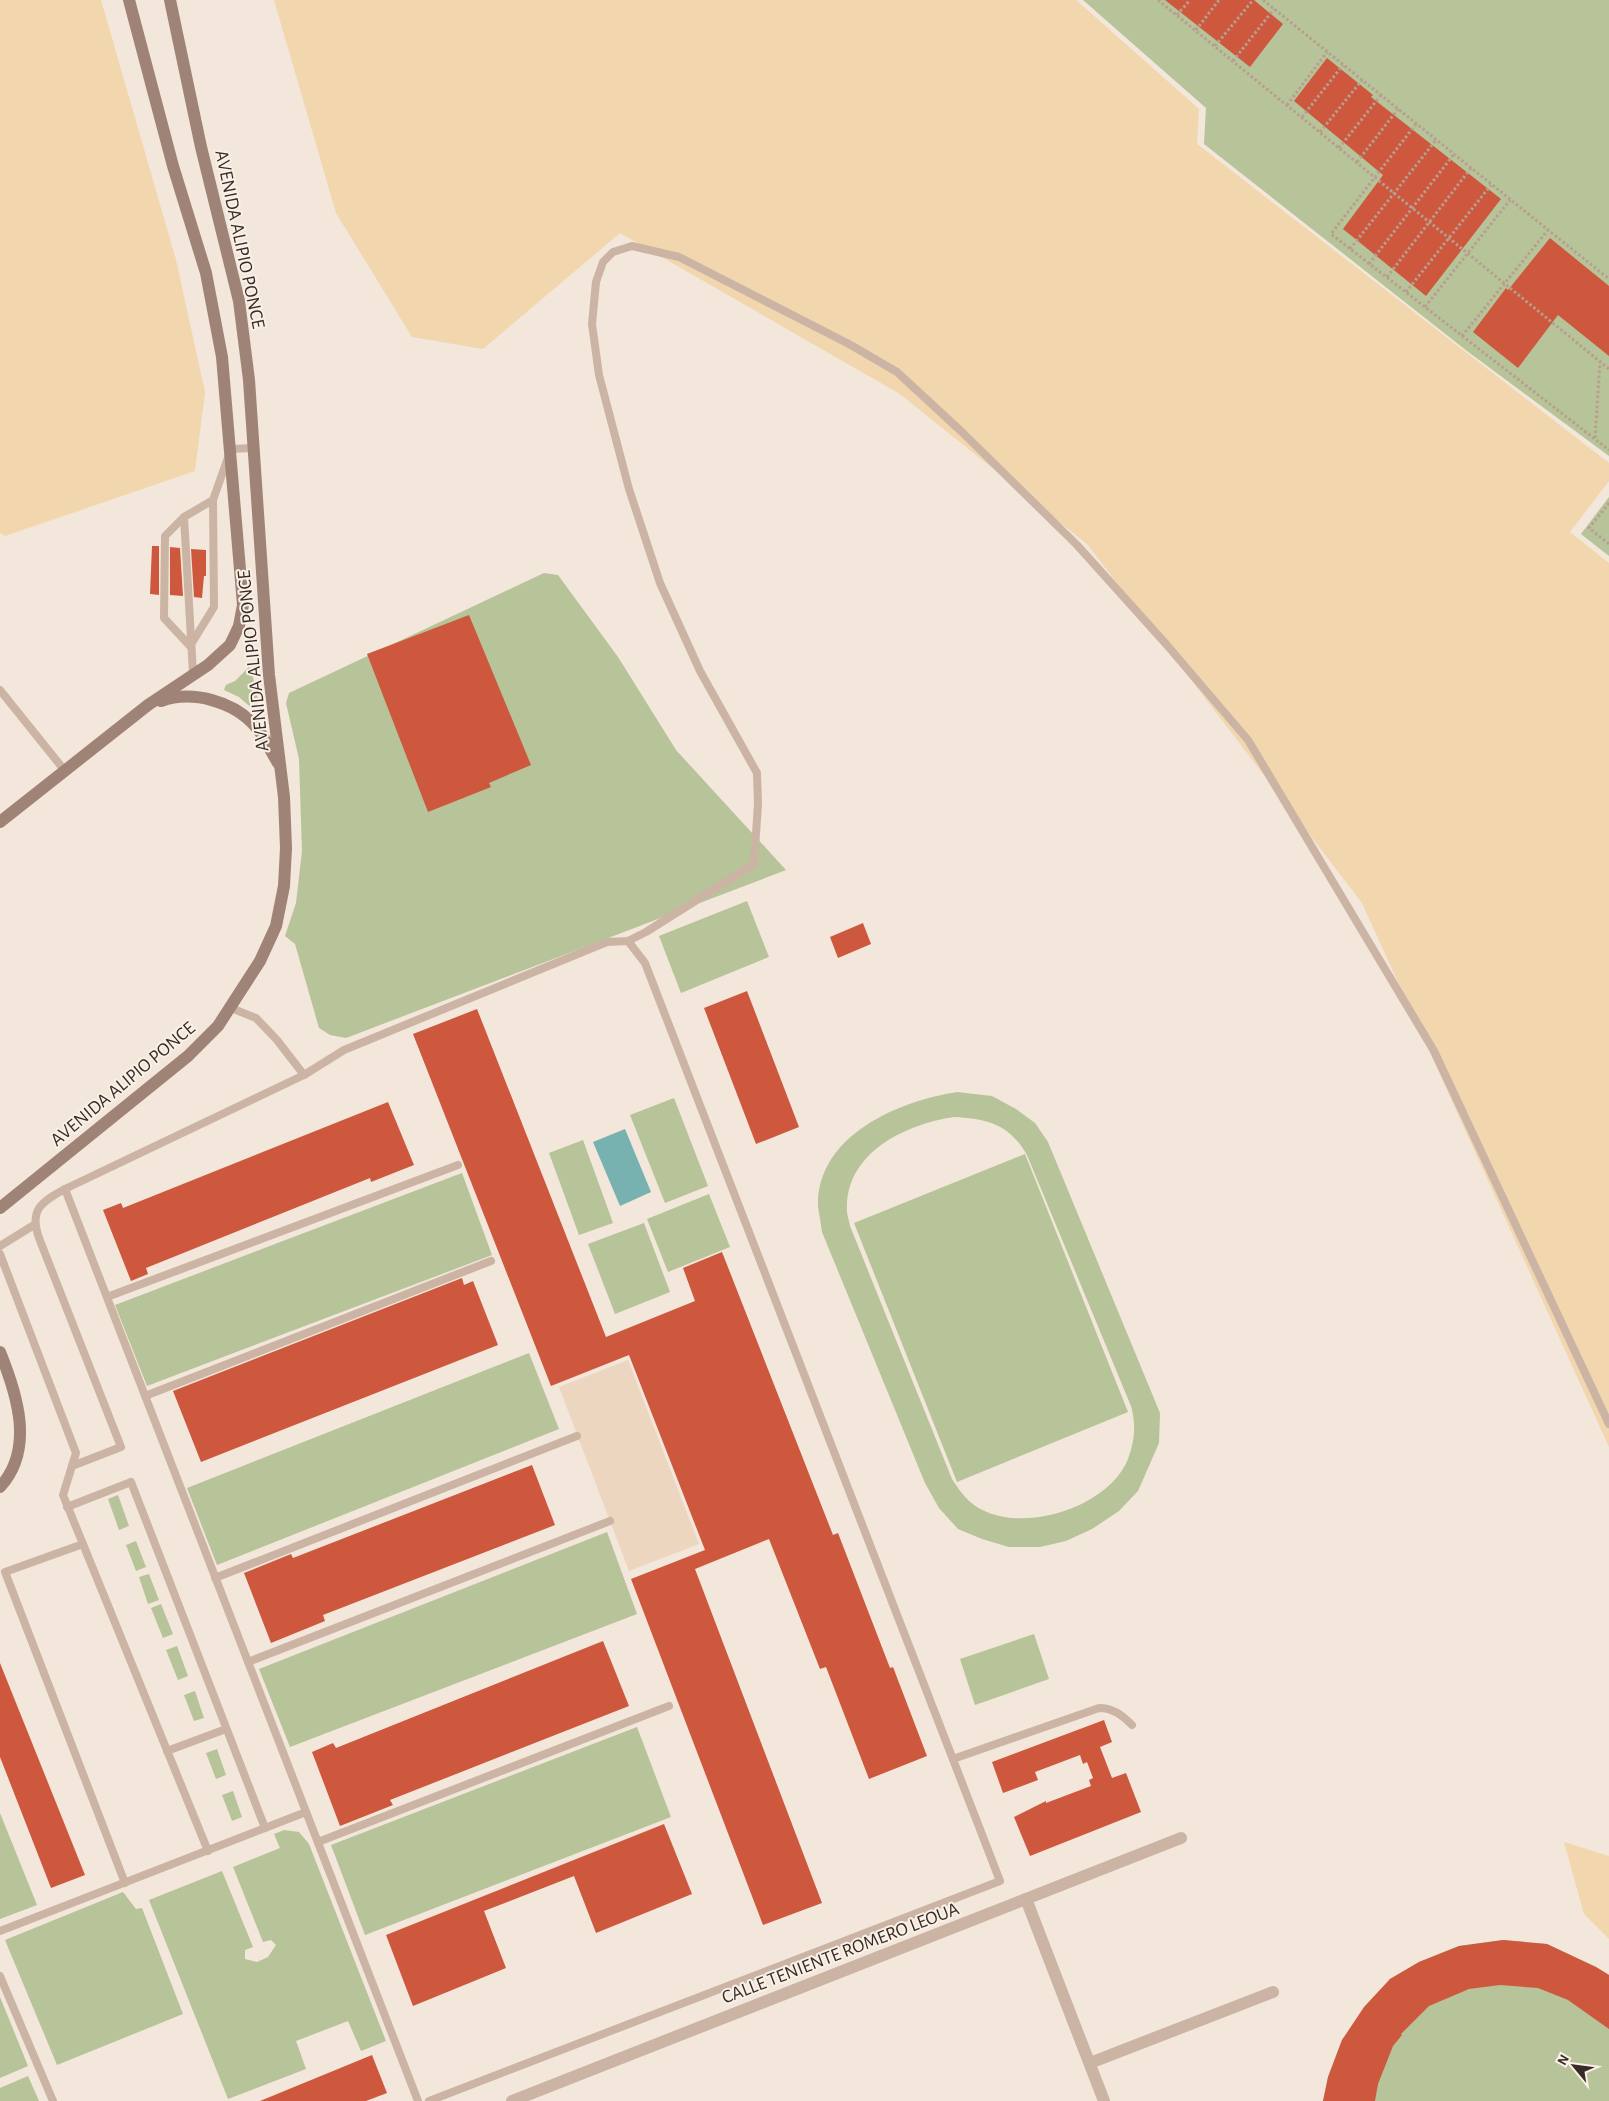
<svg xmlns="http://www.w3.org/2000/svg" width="1609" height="2101" font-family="'Alegreya Sans',sans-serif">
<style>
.green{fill:#b7c399;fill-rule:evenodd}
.sand{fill:#f1d6ae}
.plaza{fill:#ecd6c0}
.water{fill:#77b2b0}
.building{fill:#cd583e}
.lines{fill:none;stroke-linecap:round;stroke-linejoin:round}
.path{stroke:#b89e8f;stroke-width:3;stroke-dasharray:2.5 2.5;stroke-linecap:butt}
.service{stroke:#ccb4a5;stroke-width:8}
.pedestrian{stroke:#ccb4a5;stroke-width:12}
.minor{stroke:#ccb4a5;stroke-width:12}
.secondary{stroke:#9f8376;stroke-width:12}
.labels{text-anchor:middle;stroke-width:4;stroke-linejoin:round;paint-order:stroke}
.street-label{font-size:19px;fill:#372b27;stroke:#faf0e6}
</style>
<rect width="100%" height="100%" fill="#f3e6da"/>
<g class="green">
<path d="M1083,0H1609V456L1467,351L1204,144L1206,108Z"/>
<path d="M1609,497V556L1581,534Z"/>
<path d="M544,573L558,575L618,657L676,750L786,870L346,1038L330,1035L319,1028L295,944L285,936L296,903L302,851L299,759L286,703L289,693Z"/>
<path d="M249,667L251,668L258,700L257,709L255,711L239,697L224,690L226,685L235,681Z"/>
<path d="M747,901L769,957L681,993L659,936Z"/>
<path d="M957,1092L992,1096L1016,1109L1035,1123L1048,1142L1160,1413L1159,1443L1138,1491L1119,1511L1092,1529L1066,1541L1040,1547H1009L982,1539L958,1529L939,1508L925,1483L822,1232C821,1224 819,1214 818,1206C817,1135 899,1101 957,1092ZM954,1117C988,1119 1009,1124 1027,1155L1131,1406C1136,1424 1135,1441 1128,1459C1108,1510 1011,1539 969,1501C962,1494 957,1487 952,1479L850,1226C849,1220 846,1213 847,1206C848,1151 907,1124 954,1117Z"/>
<path d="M674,1098L708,1186L665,1203L630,1115Z"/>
<path d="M583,1140L613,1223L579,1235L549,1153Z"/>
<path d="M1025,1154L1128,1412L957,1482L854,1223Z"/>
<path d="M462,1173L492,1255L147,1386L115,1305Z"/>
<path d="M709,1194L730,1247L668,1272L647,1219Z"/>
<path d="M644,1223L670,1292L615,1314L588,1244Z"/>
<path d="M529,1353L559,1429L217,1565L187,1488Z"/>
<path d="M118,1495L129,1526L119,1530L108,1499Z"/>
<path d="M607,1532L637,1614L290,1747L259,1669Z"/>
<path d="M136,1541L146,1567L136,1571L126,1545Z"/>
<path d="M149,1574L159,1600L148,1604L139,1577Z"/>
<path d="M161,1604L173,1634L163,1638L151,1608Z"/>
<path d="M1034,1634L1049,1679L975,1705L960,1659Z"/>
<path d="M177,1646L188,1676L178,1680L166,1650Z"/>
<path d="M195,1691L204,1718L194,1721L184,1695Z"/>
<path d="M637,1727L671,1817L365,1935L331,1845Z"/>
<path d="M217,1749L226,1775L216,1779L206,1753Z"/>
<path d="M233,1791L242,1817L232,1821L222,1795Z"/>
<path d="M0,1813L37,1905L0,1919Z"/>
<path d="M284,1830L299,1832L309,1844L386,2041L361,2051L348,2021L296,2041L306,2069L228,2099L149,1900L222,1871L253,1947L245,1950V1959L257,1962L268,1957L276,1945L271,1940L263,1942L233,1867L280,1848L274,1834Z"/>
<path d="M123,1892L136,1909L142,1908L183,2014L57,2065L5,1940Z"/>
<path d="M1503,1940L1547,1944L1596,1967L1609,1975V2101H1323L1328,2077L1342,2040L1390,1979L1419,1962L1459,1946Z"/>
<path d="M0,1997L28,2066L0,2078Z"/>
<path d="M28,2076L39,2101H0V2088Z"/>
</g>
<g class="sand">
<path d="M0,0H101L176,260L205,392L195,471L5,536L0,533Z"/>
<path d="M274,0H1076L1199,109L1197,144L1609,463V481L1570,532L1609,563V1447L1362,903L1087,544L900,394L620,233L483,349L412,337L336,213Z"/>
<path d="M1564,1842L1609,1856V1939L1584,1914Z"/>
</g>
<path class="plaza" d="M628,1360L699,1544L629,1571L559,1387Z"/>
<path class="water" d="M625,1129L651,1192L620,1206L593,1142Z"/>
<g class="building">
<path d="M1165,0H1254L1283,24L1250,67Z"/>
<path d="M1327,58L1373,95L1371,97L1501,199L1426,296L1343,229L1383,175L1294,101Z"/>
<path d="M1550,238L1609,286V356L1558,315L1518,368L1473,332L1506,288L1508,290Z"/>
<path d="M152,546H159V595L150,594Z"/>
<path d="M170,547L180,548L183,596L170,595Z"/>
<path d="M191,549L206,550V576H204L202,598L194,597Z"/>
<path d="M469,615L531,765L489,783L491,787L428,812L367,654Z"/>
<path d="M863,923L871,944L838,958L830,937Z"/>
<path d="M747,991L799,1127L756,1144L704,1008Z"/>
<path d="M477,1009L606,1337L695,1301L683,1268L722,1252L833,1535L838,1533L890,1668L893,1667L927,1756L869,1779L826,1667L820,1669L769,1539L695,1569L822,1903L763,1925L631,1579L705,1550L629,1355L551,1386L413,1034Z"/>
<path d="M388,1102L414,1165L371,1182L370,1178L146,1268L148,1274L131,1281L103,1210L121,1203L123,1208Z"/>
<path d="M462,1278L464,1285L473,1281L498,1345L201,1462L173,1391Z"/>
<path d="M532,1465L555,1525L323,1615L325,1621L271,1643L244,1573L291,1554L293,1558Z"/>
<path d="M603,1641L629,1706L390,1800L393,1805L340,1826L312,1752L333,1743L336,1748Z"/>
<path d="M0,1663L85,1875L51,1888L0,1757Z"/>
<path d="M1104,1720L1112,1742L1100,1747L1112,1778L1126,1773L1141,1812L1030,1856L1014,1817L1046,1801V1803L1091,1786L1089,1780L1093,1778L1087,1762L1083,1764L1080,1755L1035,1772L1038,1780L1003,1793L992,1762Z"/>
<path d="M664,1824L692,1894L596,1933L574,1876L484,1911L506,1968L413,2006L386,1935Z"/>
<path d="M1503,1940L1547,1944L1596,1967L1609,1975V2029L1568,2000L1538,1988L1500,1985L1469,1989L1429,2006L1401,2034L1402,2035L1393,2046L1378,2084L1375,2101H1323L1328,2077L1342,2040L1364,2007L1390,1979L1419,1962L1459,1946Z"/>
<path d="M372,2055L387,2093L366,2101H260Z"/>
</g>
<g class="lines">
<g class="path">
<path d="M1158,0L1609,369"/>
<path d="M1263,0L1609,279"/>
<path d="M1177,15L1190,0"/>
<path d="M1196,30L1219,0"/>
<path d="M1215,46L1253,0"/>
<path d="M1233,61L1274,9"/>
<path d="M1287,105L1327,52"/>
<path d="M1302,117L1343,65"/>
<path d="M1416,124L1331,234L1609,450"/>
<path d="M1320,132L1362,80"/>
<path d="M1339,148L1381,95"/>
<path d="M1357,162L1398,109"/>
<path d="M1350,249L1436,140"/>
<path d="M1369,264L1454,154"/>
<path d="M1387,277L1471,168"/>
<path d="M1406,292L1491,185"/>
<path d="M1425,307L1510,200"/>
<path d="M1462,336L1548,230"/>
<path d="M1595,438L1600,362"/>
<path d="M1609,503L1589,528L1609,544"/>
</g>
<g class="service">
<path d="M184,517L165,536L164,618L190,646L214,607L213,500"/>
<path d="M193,673L184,517L213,500L231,449L252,448"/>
<path d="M0,690L65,771"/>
<path d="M231,1008L256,1018L277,1040L304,1075L344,1050L607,942L628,941L646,932L754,864L758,804L757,773L700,671L660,583L629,489L599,375L592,324L596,282L603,262L613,252L632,246L679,257L849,344L897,372L963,433L1077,545L1166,644L1248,740L1434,1051L1609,1424"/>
<path d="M65,1189L418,2101"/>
<path d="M0,1246L34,1225"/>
<path d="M0,1254L76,1453L63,1495L208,1851"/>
<path d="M107,1297L458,1165"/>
<path d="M145,1396L491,1261"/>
<path d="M72,1466L121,1447L39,1238C29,1210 41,1202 65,1189L304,1075"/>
<path d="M67,1507L131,1482L265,1828"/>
<path d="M83,1544L5,1572L125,1883"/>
<path d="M215,1578L577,1436"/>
<path d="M248,1662L610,1521"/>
<path d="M167,1751L226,1729"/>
<path d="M953,1759L1099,1708C1113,1708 1122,1715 1132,1725"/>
<path d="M318,1842L669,1706"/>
<path d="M0,1931L306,1812"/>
<path d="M0,1976L53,2101"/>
<path d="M429,2101L1000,1881L645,963L628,941"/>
</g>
<path class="pedestrian" d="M1090,2063L1273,1992"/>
<g class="minor">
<path d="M1026,1899L1104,2101"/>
<path d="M512,2101L1181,1838"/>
</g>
<g class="secondary">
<path d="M161,701C192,690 234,701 256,727C265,737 271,752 278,763"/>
<path d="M0,822L148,705L208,665L230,645L239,626L243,605L222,357L206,273L173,166L129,0"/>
<path d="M0,1208L188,1056L218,1026L260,961L276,926L284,886L286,848L284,797L269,675L249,380L239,301L201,147L170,0"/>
<path d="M0,1352C17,1394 35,1449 0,1487"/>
</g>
</g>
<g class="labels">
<g class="street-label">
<text transform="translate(241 239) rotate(78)" y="7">AVENIDA ALIPIO PONCE</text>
<text transform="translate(252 661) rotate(-96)" y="7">AVENIDA ALIPIO PONCE</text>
<text transform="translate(122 1083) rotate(-40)" y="7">AVENIDA ALIPIO PONCE</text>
<text transform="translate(840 1952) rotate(-21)" y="7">CALLE TENIENTE ROMERO LEOUA</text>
</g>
</g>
<g transform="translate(1574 2066) rotate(299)" stroke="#faf0e6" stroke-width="4" paint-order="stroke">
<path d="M0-4L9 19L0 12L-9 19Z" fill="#372b27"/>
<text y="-8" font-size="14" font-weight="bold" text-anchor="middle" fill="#372b27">N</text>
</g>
</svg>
